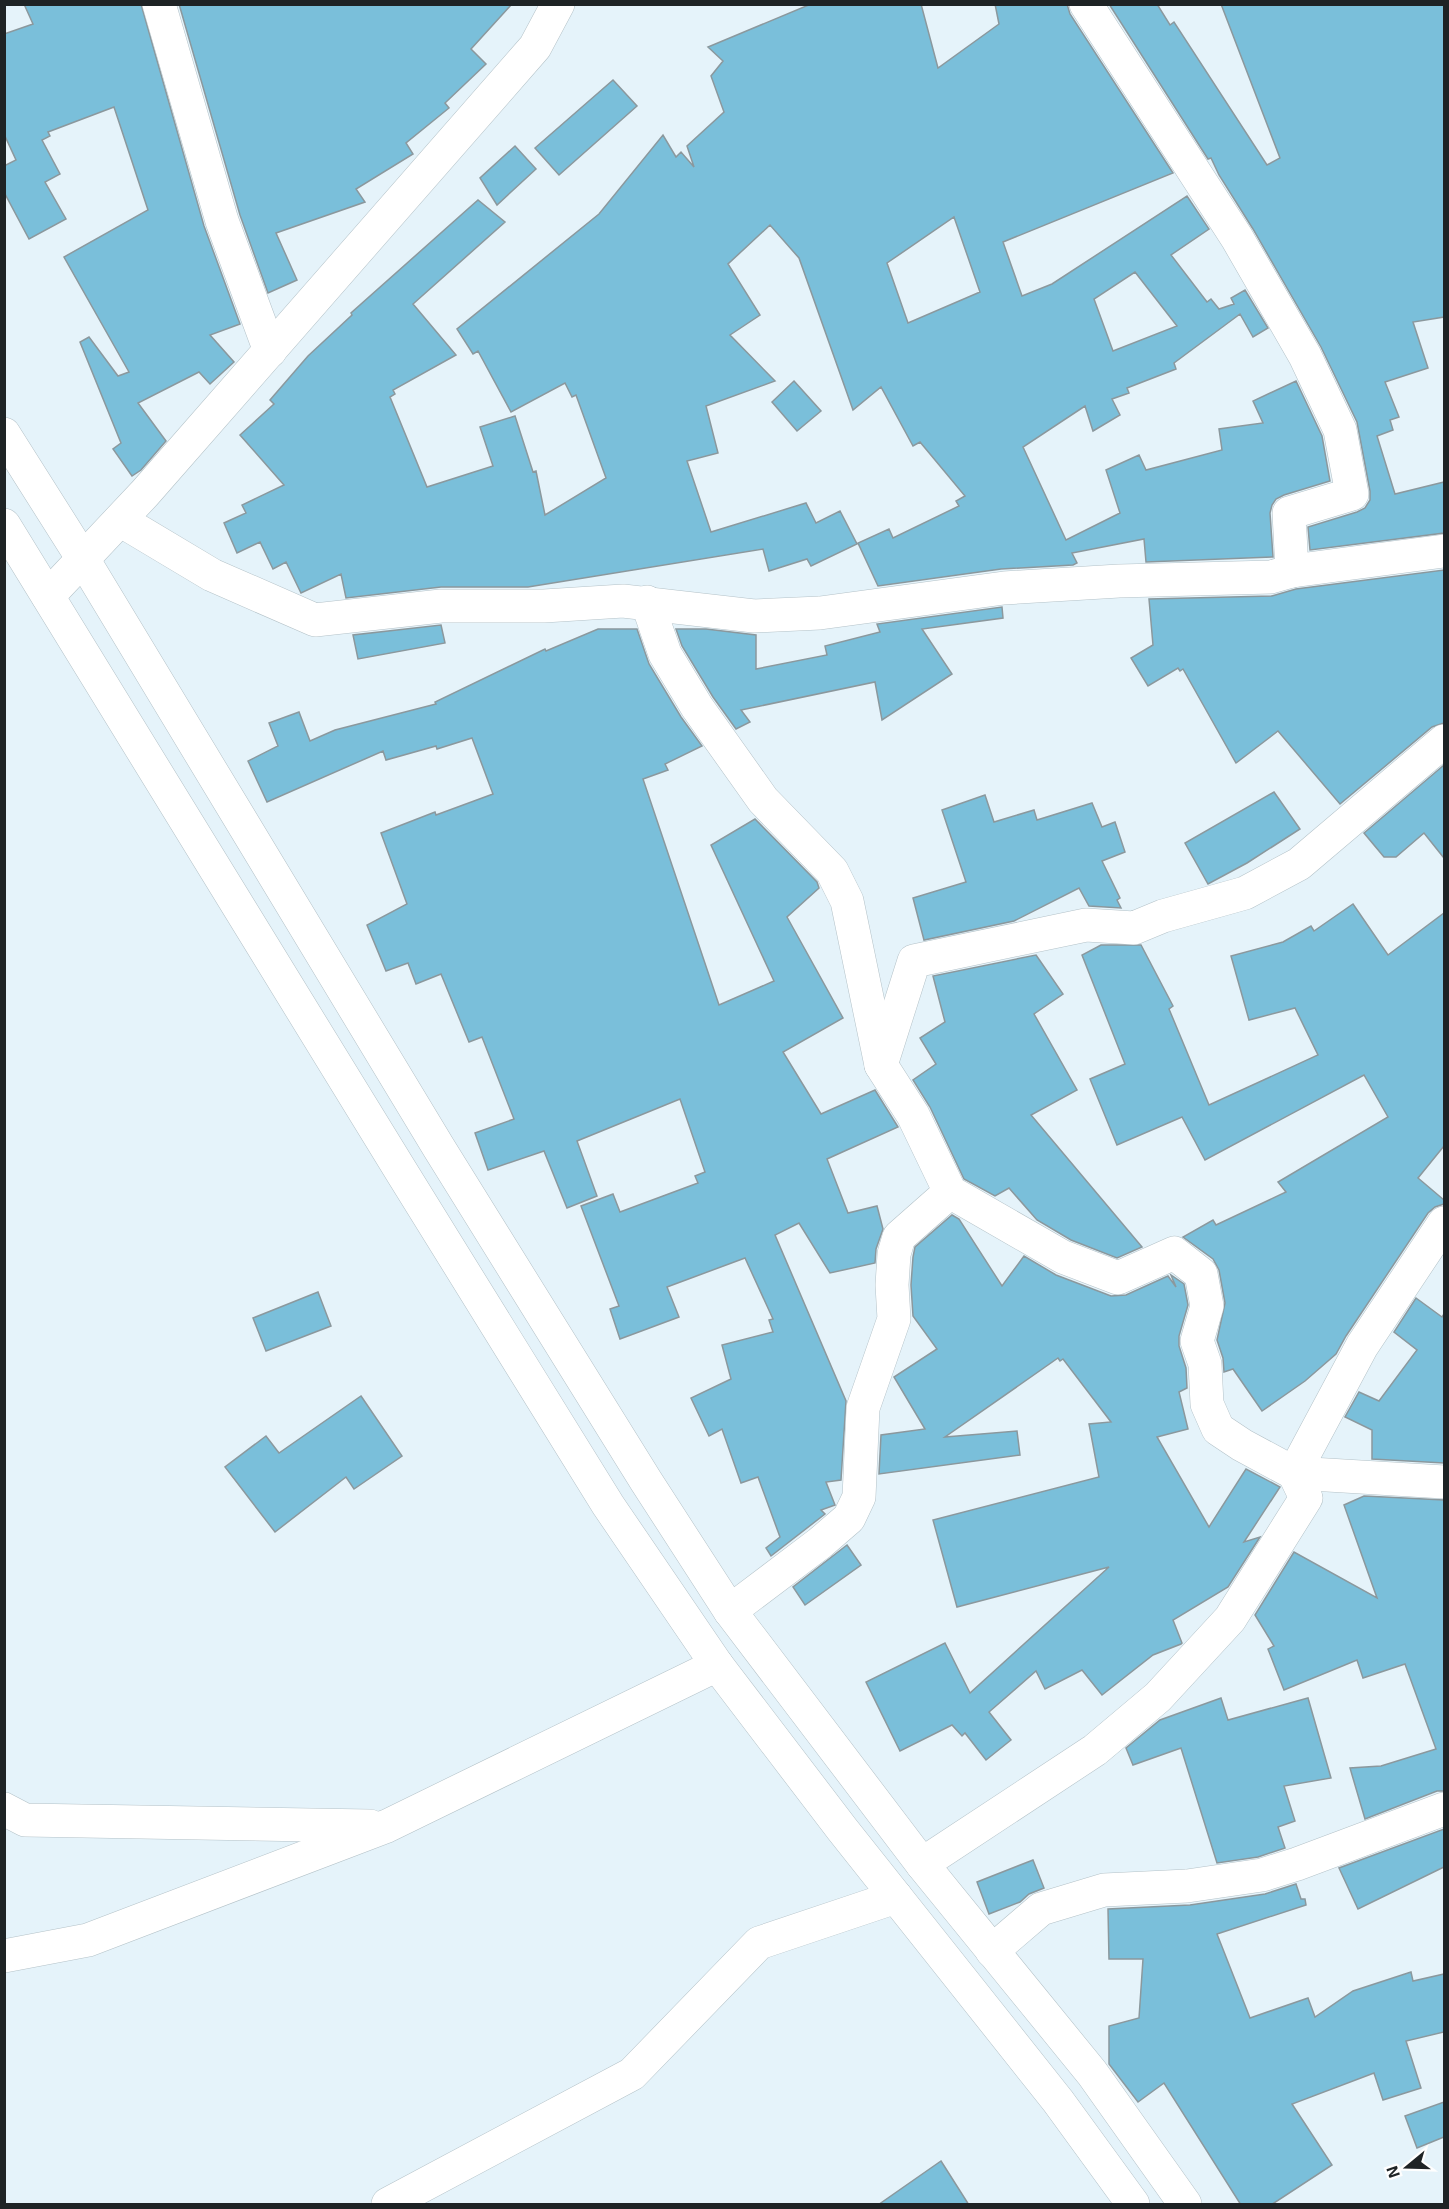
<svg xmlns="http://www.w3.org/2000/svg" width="1449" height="2209" font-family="'Exo 2',sans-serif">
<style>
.building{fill:#7abfda;stroke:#8b989d;stroke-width:1.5;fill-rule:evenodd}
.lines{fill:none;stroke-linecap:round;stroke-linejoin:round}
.minor-casing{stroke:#b4c2c8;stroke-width:34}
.primary-casing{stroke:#b4c2c8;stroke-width:34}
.minor{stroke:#fff;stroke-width:33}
.primary{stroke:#fff;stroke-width:33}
</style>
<rect width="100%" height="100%" fill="#e5f3fa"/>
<g class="building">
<path d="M24,4H141L204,226L240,324L210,335L234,362L210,384L199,372L138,403L166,441L141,470L132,476L113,449L121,443L80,342L89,337L118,376L129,372L64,257L148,210L114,107L48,132L50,136L42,140L60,174L45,182L66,219L29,239L4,192V166L16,160L4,134V34L33,24Z"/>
<path d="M179,4H512L471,49L486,64L445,103L449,108L406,143L413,154L356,189L365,202L276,233L297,280L268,293L240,215Z"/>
<path d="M811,4H921L938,68L999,24L995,4H1067L1070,14L1173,173L1003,242L1022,296L1052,284L1187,196L1209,229L1171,255L1207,302L1211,299L1219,309L1234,304L1231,298L1245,290L1268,328L1253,337L1240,314L1174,363L1176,369L1127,388L1129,393L1112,399L1120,415L1093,431L1085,406L1023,447L1066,540L1120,513L1106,470L1139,455L1146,470L1222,450L1219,429L1263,423L1253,401L1296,381L1322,436L1330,481L1284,495L1276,499L1272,505L1270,513L1273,557L1146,562L1144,539L1072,553L1077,563L1073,565L1001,569L878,586L858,543L889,529L893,538L959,506L956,501L965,496L920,442L913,446L881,387L853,410L799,258L770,225L728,264L760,315L730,335L775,381L706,406L718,453L687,461L711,532L806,503L816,523L840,511L857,544L811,566L807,559L769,571L763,549L528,587H441L346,598L341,574L301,593L286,562L273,569L260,542L237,553L224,523L246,513L242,505L284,485L240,435L274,404L270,400L308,356L352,315L351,313L478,200L505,222L413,304L456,355L393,390L395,394L390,397L427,487L493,466L480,427L515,416L533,472L536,471L545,515L606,478L576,395L572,397L565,383L511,412L478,351L473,354L457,329L599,214L663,135L676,157L681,152L694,167L687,146L724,112L711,76L723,61L708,47ZM954,217L980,292L908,323L887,263ZM1135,272L1177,326L1113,351L1094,299Z"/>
<path d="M1109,4H1157L1170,25L1174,22L1267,165L1280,158L1221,4H1444V317L1413,322L1428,368L1385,382L1399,417L1390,420L1393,430L1377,436L1395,494L1444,482V533L1310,550L1308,527L1357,512L1365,508L1370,500V491L1357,422L1321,347L1253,229L1219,175L1211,158L1208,159Z"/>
<path d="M613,80L637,106L559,175L535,148Z"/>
<path d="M515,146L536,169L497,205L480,178Z"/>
<path d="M794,381L821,411L797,431L772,402Z"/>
<path d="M1444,570V723L1432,727L1340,804L1278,731L1236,763L1183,669L1180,671L1178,668L1148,686L1131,658L1153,645L1149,599L1272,596L1296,589Z"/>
<path d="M1002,607L1003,618L922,629L952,674L882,720L875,682L741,710L750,722L736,729L713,697L682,646L676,629H706L756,635V669L827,655L825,646L880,632L877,624Z"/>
<path d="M441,625L445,643L358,659L353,635Z"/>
<path d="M598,629H637L649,664L681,717L702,746L665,764L668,770L643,779L719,1005L774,981L711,845L755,819L817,882L819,888L787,917L843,1018L783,1052L821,1114L875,1090L898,1127L827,1159L848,1213L877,1206L883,1229L876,1249L875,1263L830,1273L799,1223L775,1235L846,1401L841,1480L826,1482L835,1505L821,1510L825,1514L771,1556L766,1548L780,1537L758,1477L741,1483L722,1429L709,1436L691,1398L731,1379L722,1345L773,1332L769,1320L773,1319L745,1258L667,1287L679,1317L620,1339L610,1309L619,1306L581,1206L613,1194L620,1212L698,1183L695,1176L705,1172L680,1099L577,1141L597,1196L567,1208L544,1151L488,1170L475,1133L514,1119L482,1037L469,1042L441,974L416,984L408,963L386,971L367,925L407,904L381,833L435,812L436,815L493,794L472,738L437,749L436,746L386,760L383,751L267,802L248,761L278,746L269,723L299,712L310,741L335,730L436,704L435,702L545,649L546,651Z"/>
<path d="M1444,765V858L1424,833L1396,857H1384L1364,833Z"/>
<path d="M1274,792L1300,829L1247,863L1208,884L1185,843Z"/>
<path d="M985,795L994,822L1034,810L1037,820L1092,803L1102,827L1115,822L1125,852L1102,861L1120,898L1117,900L1121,908L1089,906L1079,888L1014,921L924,940L913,898L966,882L942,810Z"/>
<path d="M1353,904L1388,955L1444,913V1146L1418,1178L1444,1200V1204L1435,1207L1428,1213L1346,1336L1336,1354L1305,1381L1262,1411L1233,1369L1224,1372L1223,1358L1217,1340L1225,1303L1219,1270L1213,1259L1183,1237L1213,1220L1216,1225L1286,1192L1278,1182L1388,1117L1364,1075L1205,1160L1182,1117L1117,1145L1090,1079L1125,1064L1082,955L1101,945H1141L1173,1006L1169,1009L1209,1105L1318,1055L1295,1008L1249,1020L1231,956L1283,942L1311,926L1314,931Z"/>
<path d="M1036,955L1063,994L1034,1014L1077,1090L1031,1115L1142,1247L1117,1258L1071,1240L1037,1220L1009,1188L995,1196L964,1179L930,1107L913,1080L936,1064L920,1038L945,1022L933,976Z"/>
<path d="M952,1215L959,1219L1002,1286L1024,1256L1056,1275L1111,1296L1126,1295L1168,1276L1176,1287L1171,1275L1184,1284L1188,1305L1179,1336V1346L1186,1368L1187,1388L1179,1392L1188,1429L1157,1437L1209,1527L1246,1469L1280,1487L1244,1542L1260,1537L1228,1587L1173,1620L1182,1643L1181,1644L1153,1655L1102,1695L1082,1670L1045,1689L1036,1671L989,1712L1011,1740L986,1760L965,1733L962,1736L952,1725L900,1751L866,1682L945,1643L970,1693L1109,1567L957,1607L933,1520L1099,1477L1089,1424L1111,1422L1063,1359L1060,1361L1058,1358L945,1437L1017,1431L1020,1455L879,1474L881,1435L925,1429L894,1377L937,1349L913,1316L911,1285L913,1257L915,1247Z"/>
<path d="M318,1292L331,1326L266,1351L253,1318Z"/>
<path d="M1416,1298L1442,1317L1444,1314V1463L1372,1459V1430L1345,1417L1359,1392L1379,1401L1417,1350L1394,1332Z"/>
<path d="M361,1396L402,1456L354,1489L346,1477L275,1532L225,1467L266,1436L279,1453Z"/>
<path d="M1364,1496L1444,1500V1791H1437L1365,1819L1350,1768L1381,1766L1436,1749L1405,1664L1363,1678L1357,1660L1284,1690L1268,1649L1274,1646L1255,1615L1294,1552L1377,1598L1344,1505Z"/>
<path d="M847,1545L861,1565L805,1605L793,1587Z"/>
<path d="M1221,1698L1228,1720L1308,1698L1331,1778L1284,1786L1295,1821L1278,1827L1285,1848L1258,1857L1217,1863L1181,1748L1133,1765L1126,1748L1160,1720Z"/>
<path d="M1444,1829V1867L1358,1909L1339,1868Z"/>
<path d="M1033,1860L1044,1888L1029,1894L1020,1902L989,1914L977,1882Z"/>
<path d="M1296,1884L1301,1899H1305L1306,1905L1217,1934L1250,2018L1308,1998L1315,2017L1353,1991L1411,1972L1413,1981L1444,1974V2032L1406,2041L1421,2088L1383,2100L1374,2073L1292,2104L1332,2165L1271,2205H1241L1164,2083L1138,2102L1109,2064V2026L1139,2018L1143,1959H1109L1108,1909L1190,1905L1265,1894Z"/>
<path d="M1444,2102V2137L1417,2148L1405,2116Z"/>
<path d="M941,2161L969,2205H878Z"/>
</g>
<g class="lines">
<defs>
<g id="minor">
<path d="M159,4L222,221L270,351"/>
<path d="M1086,4L1237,238L1305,356L1340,430L1352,494L1289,513L1292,571"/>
<path d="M120,520L212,575L315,620L441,606H544L623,601L754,616L820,613L1004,588L1119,581L1271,577L1292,571L1444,551"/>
<path d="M48,596L145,493L535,47L558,4"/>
<path d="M647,602L665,654L697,707L763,800L832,871L847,901L881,1065L913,1115L950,1192L1063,1257L1118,1278L1174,1253L1201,1274L1207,1306L1197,1341L1205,1364L1207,1404L1218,1429L1242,1445L1294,1473L1444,1482"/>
<path d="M881,1065L914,961L1086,925L1134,928L1163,916L1245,893L1299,864L1444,741"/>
<path d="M1294,1473L1362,1346L1444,1223"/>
<path d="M730,1611L820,1543L849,1518L859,1497L863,1408L894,1319L892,1285L894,1254L899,1237L950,1192"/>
<path d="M4,1809L25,1820L370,1826"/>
<path d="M922,1864L1095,1750L1158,1697L1230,1619L1306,1498L1294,1473"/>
<path d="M992,1951L1041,1909L1104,1890L1187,1886L1262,1875L1297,1864L1444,1809"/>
<path d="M4,1956L88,1940L387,1826L717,1665"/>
<path d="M388,2204L632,2074L759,1943L896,1897"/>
</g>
<g id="primary">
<path d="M4,434L83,559L439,1148L646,1481L730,1611L922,1864L1092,2073L1185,2204"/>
<path d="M4,525L401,1171L608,1505L717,1665L842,1829L1058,2101L1133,2204"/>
</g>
</defs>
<use href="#minor" class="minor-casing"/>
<use href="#primary" class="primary-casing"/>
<use href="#minor" class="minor"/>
<use href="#primary" class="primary"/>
</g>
<rect width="1449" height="2209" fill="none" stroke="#1e2325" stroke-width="12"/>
<g transform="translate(1407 2167) rotate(251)" stroke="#fefefe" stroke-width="4.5" paint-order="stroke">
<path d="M0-4.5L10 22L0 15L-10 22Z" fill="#1e2325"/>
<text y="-9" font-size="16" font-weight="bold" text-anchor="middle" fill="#1e2325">N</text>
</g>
</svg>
